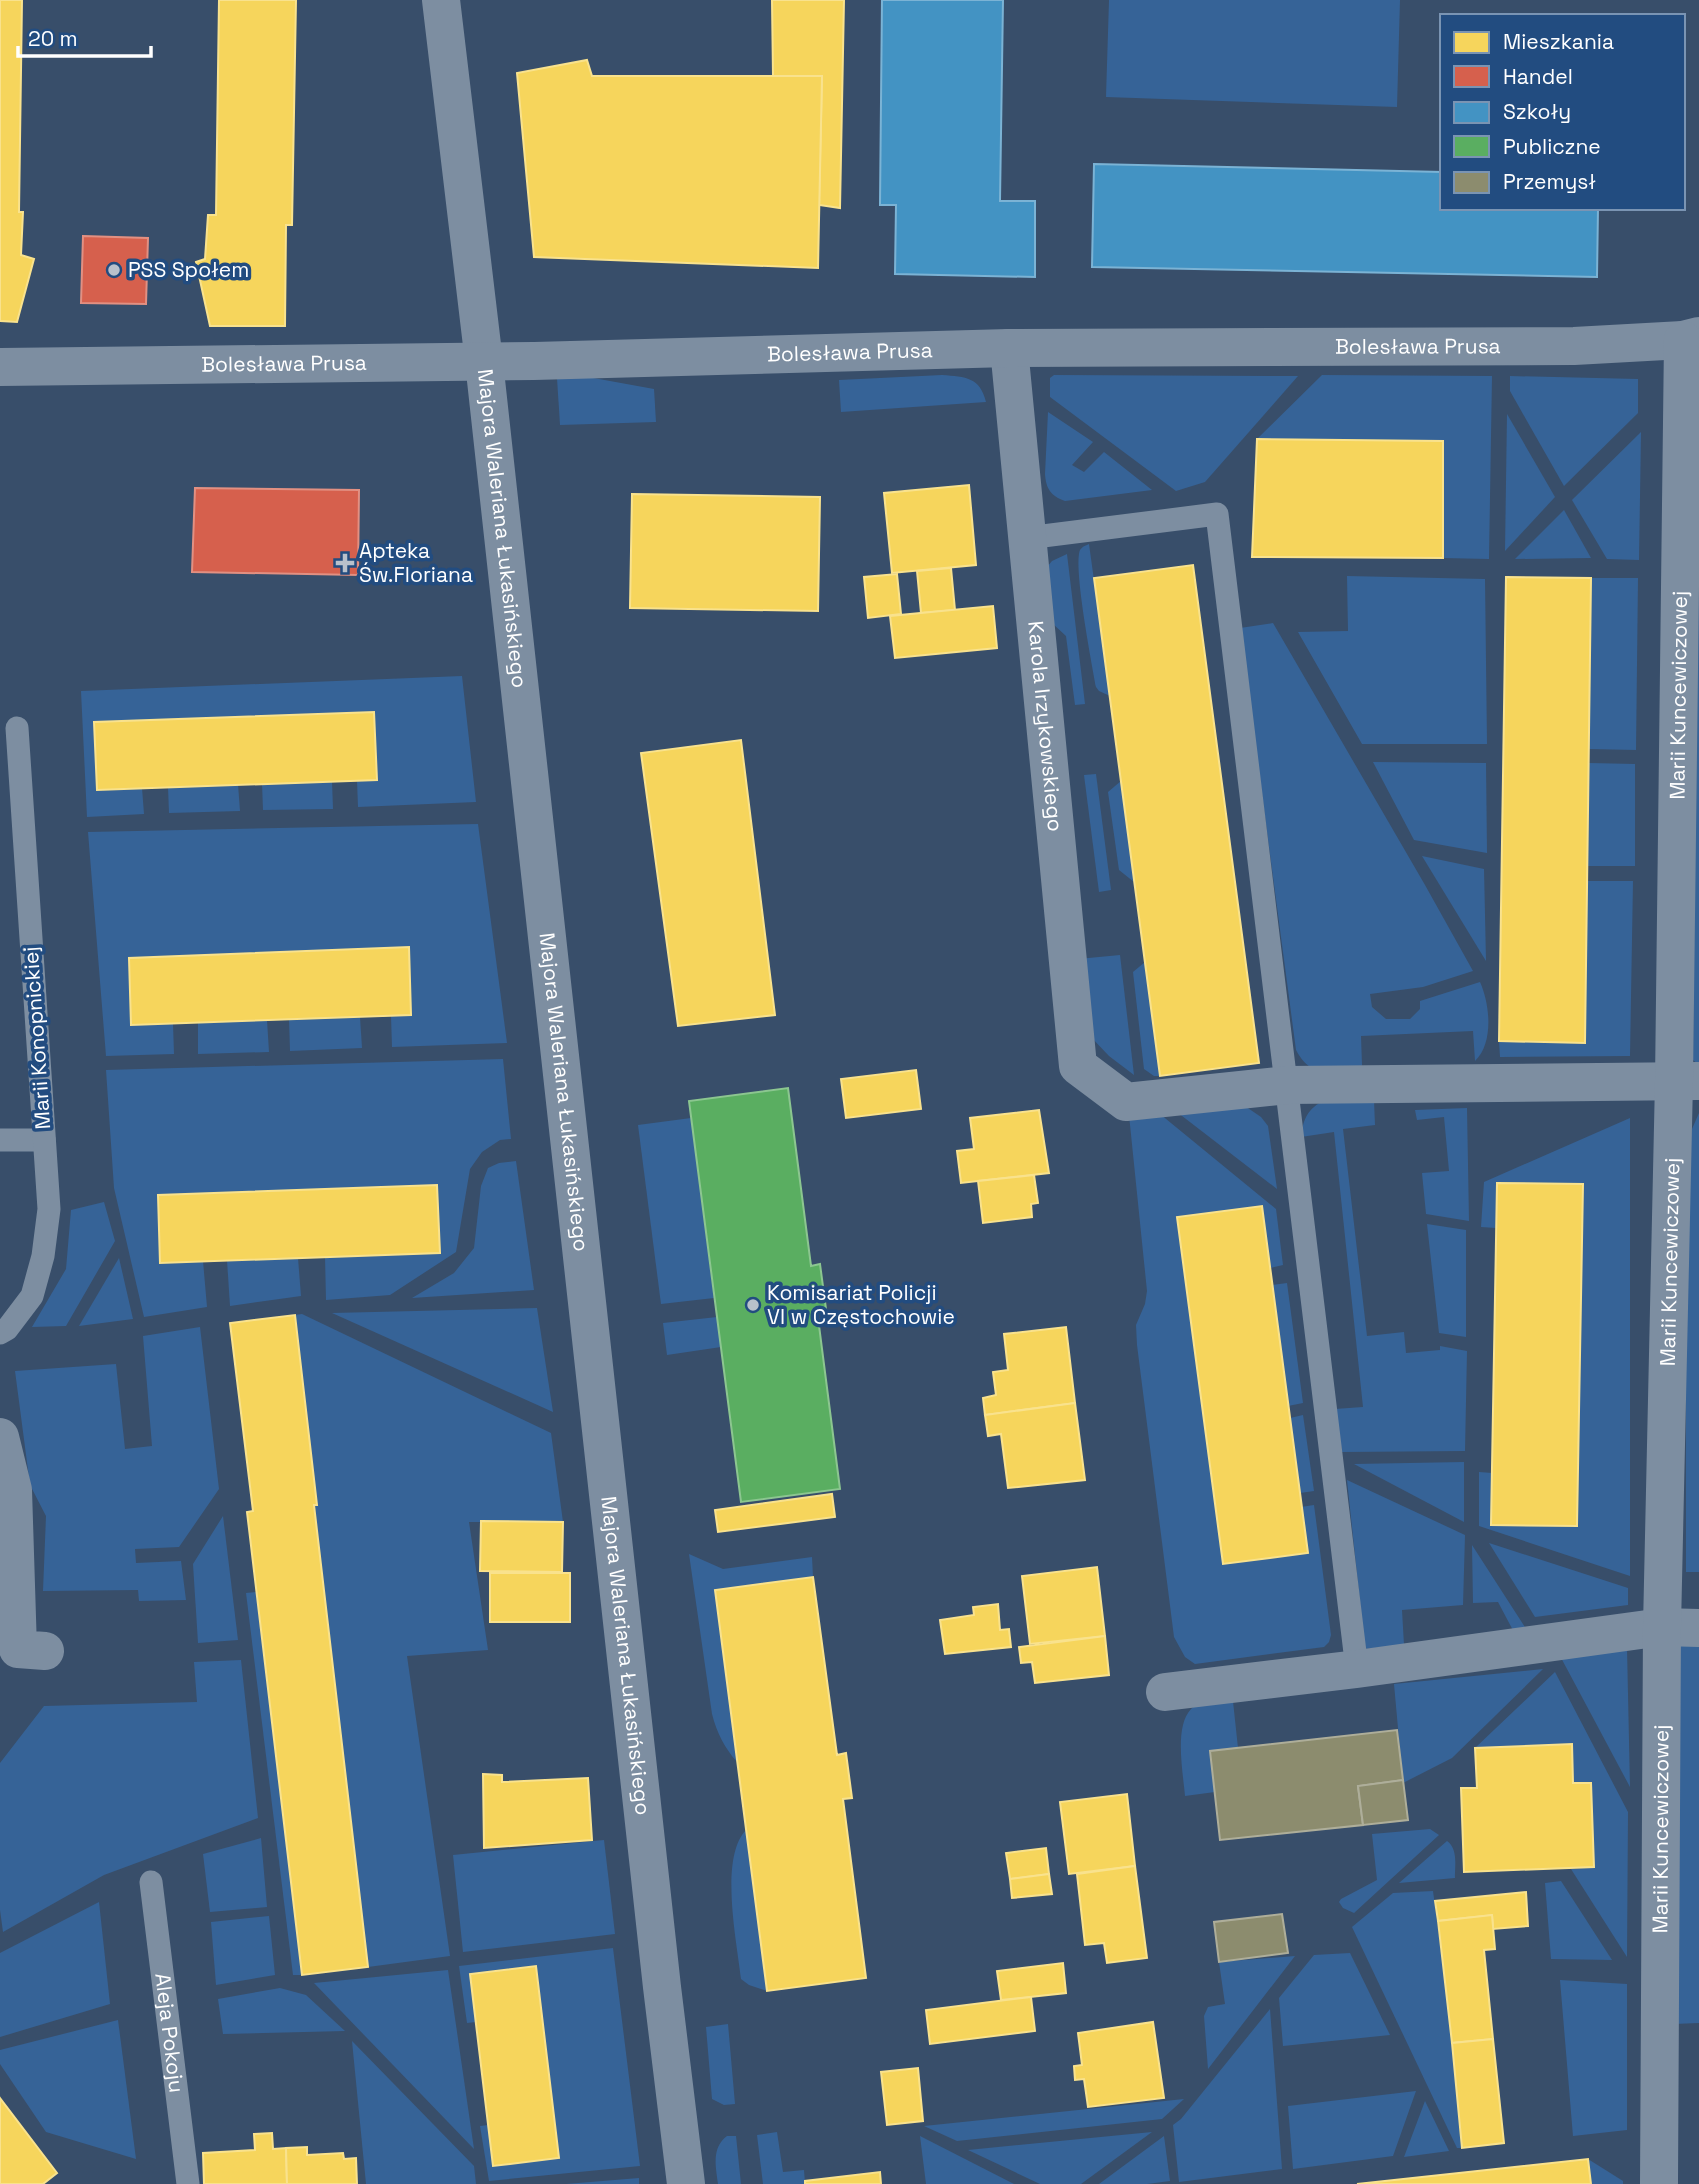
<svg xmlns="http://www.w3.org/2000/svg" width="1699" height="2184" font-family="'Space Grotesk',sans-serif">
<style>
.green{fill:#366397}
.homes{fill:#f6d55c;stroke:#f9e28d;stroke-width:2}
.shops{fill:#d6604d;stroke:#e29082;stroke-width:2}
.schools{fill:#4393c3;stroke:#7bb3d5;stroke-width:2}
.public{fill:#5aae61;stroke:#8cc690;stroke-width:2}
.industry{fill:#8c8c6e;stroke:#aeae9a;stroke-width:2}
.lines{fill:none;stroke-linecap:round;stroke-linejoin:round}
.service{stroke:#7d8ea1;stroke-width:23}
.minor{stroke:#7d8ea1;stroke-width:38}
.poi-dot{fill:#b9c1cb;stroke:#224c80;stroke-width:2.5}
.labels{text-anchor:middle;stroke-width:7;stroke-linejoin:round;paint-order:stroke}
.poi-label{font-size:21px;fill:#fff;stroke:#224c80;text-anchor:start}
.street-label{font-size:21px;fill:#fff;stroke:#224c80}
</style>
<rect width="100%" height="100%" fill="#384e6a"/>
<g class="green">
<path d="M1109,0H1400L1397,107L1106,97Z"/>
<path d="M942,375C966,377 980,377 986,402L841,412L839,380Z"/>
<path d="M1054,375L1298,376L1205,482L1176,491L1050,397V378Z"/>
<path d="M1322,375L1492,376L1489,559L1443,558V441L1257,439Z"/>
<path d="M1510,376L1638,379V413L1564,486L1510,391Z"/>
<path d="M588,377L654,389L656,422L560,425L557,378Z"/>
<path d="M1699,388V1065L1693,1060Z"/>
<path d="M1048,412L1093,442L1072,465L1084,472L1104,452L1152,490L1065,501C1051,496 1046,489 1045,474Z"/>
<path d="M1507,414L1555,497L1505,551Z"/>
<path d="M1641,432L1639,560L1607,559L1572,500Z"/>
<path d="M1564,510L1591,558L1515,559Z"/>
<path d="M1089,544L1110,696L1099,691L1096,687C1092,664 1073,567 1080,550C1083,546 1085,546 1089,544Z"/>
<path d="M1067,554L1085,704L1075,705L1066,636L1052,623L1047,567L1052,561Z"/>
<path d="M1347,576L1485,579L1487,744H1362L1298,632L1348,631Z"/>
<path d="M1591,578H1638L1636,750L1589,749Z"/>
<path d="M1273,623L1425,885L1473,971L1423,987L1370,994L1372,1007L1386,1019H1410L1420,1009V1001L1480,982C1490,1004 1494,1043 1475,1061L1473,1031L1361,1036L1362,1065L1360,1070C1330,1070 1312,1080 1296,1050L1240,628Z"/>
<path d="M462,676L476,802L358,807L357,780L377,779L374,712L95,722L97,789L142,788L144,814L87,817L81,691Z"/>
<path d="M1373,762L1486,763L1487,853L1414,840Z"/>
<path d="M1589,763L1635,764V866H1587Z"/>
<path d="M1096,774L1111,890L1099,892L1084,775Z"/>
<path d="M332,781L333,809L263,810L262,783Z"/>
<path d="M1121,781L1134,882L1119,870L1108,792Z"/>
<path d="M238,784L240,811L169,813L168,787Z"/>
<path d="M478,824L507,1043L392,1047L391,1016L411,1015L408,947L129,958L131,1024H173L174,1054L106,1056L88,832Z"/>
<path d="M1422,856L1484,869L1486,961Z"/>
<path d="M1587,881H1633L1630,1056L1500,1057L1499,1041L1585,1043Z"/>
<path d="M1120,955L1134,1075L1109,1056L1091,1037L1078,959Z"/>
<path d="M1145,962L1160,1076H1154L1144,1069L1133,972Z"/>
<path d="M360,1017L362,1048L290,1051L289,1019Z"/>
<path d="M267,1020L269,1052L198,1054V1023Z"/>
<path d="M503,1059L511,1139L500,1140L482,1152L470,1169L456,1252L390,1295L326,1300L325,1256L440,1253L437,1185L158,1195L203,1261L207,1307L144,1317L114,1188L106,1070Z"/>
<path d="M1325,1100H1374L1375,1125L1343,1129L1367,1336L1404,1332L1406,1353L1440,1350V1346L1467,1351L1465,1451L1342,1452L1335,1409L1363,1407L1334,1132L1301,1137C1303,1119 1308,1108 1325,1100Z"/>
<path d="M1239,1102L1261,1117L1268,1126L1277,1189L1173,1109Z"/>
<path d="M1467,1108L1469,1221L1426,1214L1422,1173L1449,1171L1444,1117L1417,1120L1415,1110Z"/>
<path d="M1699,1113V1572H1686V1162L1692,1129Z"/>
<path d="M1160,1114L1276,1209L1283,1265L1270,1268L1177,1218L1223,1564L1307,1553L1301,1507L1314,1505L1331,1635L1329,1642L1324,1647L1195,1664L1185,1657L1174,1637L1137,1345L1136,1325L1145,1304L1147,1291L1129,1115Z"/>
<path d="M691,1118L714,1298L661,1304L638,1125Z"/>
<path d="M1630,1118V1576L1479,1526V1472L1492,1473V1525L1577,1526L1583,1185L1497,1183L1496,1228L1481,1227L1484,1182Z"/>
<path d="M516,1161L534,1290L412,1298L454,1273L474,1248L481,1186L488,1168L499,1163Z"/>
<path d="M104,1202L115,1241L66,1326L32,1327L66,1269L71,1210Z"/>
<path d="M1427,1224L1466,1230V1337L1439,1333Z"/>
<path d="M119,1258L133,1319L79,1326Z"/>
<path d="M298,1258L301,1296L230,1306L227,1260Z"/>
<path d="M1287,1283L1303,1403L1288,1406L1272,1285Z"/>
<path d="M537,1308L553,1412L332,1313Z"/>
<path d="M302,1314L551,1433L563,1522H469L488,1650L407,1656L450,1956L368,1967L314,1505L317,1504L295,1315Z"/>
<path d="M717,1317L721,1347L667,1355L663,1323Z"/>
<path d="M200,1327L219,1489L179,1547L135,1549L136,1563L181,1561L186,1600L139,1601L138,1590L43,1591L46,1516L30,1485L15,1371L116,1364L125,1449L152,1446L143,1336Z"/>
<path d="M1303,1415L1314,1491L1300,1493L1290,1418Z"/>
<path d="M1464,1462V1522L1354,1464Z"/>
<path d="M1347,1480L1465,1535L1463,1605L1402,1610L1404,1645L1365,1649Z"/>
<path d="M223,1516L238,1640L198,1643L193,1564Z"/>
<path d="M1489,1543L1628,1588V1605L1535,1617Z"/>
<path d="M1472,1545L1530,1635L1516,1636L1498,1602L1473,1603Z"/>
<path d="M689,1554L723,1569L812,1557L813,1577L715,1590L737,1762C724,1747 717,1733 712,1714Z"/>
<path d="M256,1592L302,1975H293L246,1593Z"/>
<path d="M1679,1637H1699V2023L1674,2024Z"/>
<path d="M1627,1648L1630,1787L1559,1654Z"/>
<path d="M241,1660L258,1818L104,1875L3,1932L0,1910V1763L44,1706L197,1702L194,1662Z"/>
<path d="M1543,1669L1452,1758L1403,1783L1394,1684Z"/>
<path d="M1555,1672L1628,1812L1627,1957L1571,1869L1594,1867L1591,1784L1573,1783L1572,1744L1475,1748Z"/>
<path d="M1232,1692L1238,1748L1210,1752L1215,1792L1185,1796C1183,1772 1174,1727 1191,1709C1198,1702 1222,1696 1232,1692Z"/>
<path d="M1430,1829L1439,1835L1354,1913L1343,1908L1339,1902L1341,1899L1377,1880L1372,1834Z"/>
<path d="M746,1830L767,1991L749,1985L741,1979C737,1942 719,1858 746,1830Z"/>
<path d="M261,1838L267,1907L210,1912L203,1854Z"/>
<path d="M604,1840L615,1934L463,1952L453,1855Z"/>
<path d="M1447,1841C1458,1849 1455,1865 1455,1878L1399,1883Z"/>
<path d="M1561,1881L1612,1960L1551,1959L1545,1883Z"/>
<path d="M1433,1891L1448,2004L1462,2148H1457L1352,1927L1393,1893Z"/>
<path d="M99,1902L110,2004L0,2037V1953Z"/>
<path d="M269,1916L275,1975L216,1985L211,1922Z"/>
<path d="M613,1948L640,2166L489,2181L480,2126L488,2125L493,2166L559,2158L535,1966L470,1974L476,2022L467,2023L459,1966Z"/>
<path d="M1350,1953L1390,2035L1283,2046L1279,1998L1314,1955Z"/>
<path d="M1295,1956L1208,2069L1204,2016L1208,2007L1225,2004L1219,1962Z"/>
<path d="M448,1970L474,2149L314,1983Z"/>
<path d="M1560,1980L1627,1984V2130L1573,2136Z"/>
<path d="M280,1988L306,1995L345,2031L223,2034L218,1999Z"/>
<path d="M1270,2009L1282,2169L1179,2182L1173,2125L1181,2119Z"/>
<path d="M118,2020L136,2159L46,2132L0,2064V2050Z"/>
<path d="M728,2024L735,2104L724,2105L712,2099L706,2027Z"/>
<path d="M352,2041L474,2166L476,2184H366Z"/>
<path d="M1416,2091L1393,2156L1293,2169L1288,2106Z"/>
<path d="M1184,2099L1162,2119L957,2141L924,2126Z"/>
<path d="M1425,2101L1449,2151L1404,2157Z"/>
<path d="M777,2132L783,2172L804,2170L805,2184H763L757,2135Z"/>
<path d="M1152,2132L1081,2184H1040L968,2150Z"/>
<path d="M727,2136H736L741,2184H718C716,2167 711,2148 727,2136Z"/>
<path d="M920,2136L1014,2184H926Z"/>
<path d="M1164,2136L1170,2181L1147,2184H1099Z"/>
<path d="M1588,2159L1623,2181V2184H1591Z"/>
<path d="M639,2178V2184H566Z"/>
</g>
<g class="homes">
<path d="M0,0H22L19,212H23L21,255L34,259L17,322L0,321Z"/>
<path d="M219,0H296L292,225H286L285,326H210L196,262L205,259L208,215H216Z"/>
<path d="M772,0H844L840,208L819,205L822,76H773Z"/>
<path d="M587,60L592,76H822L818,268L534,257L517,73Z"/>
<path d="M1257,439L1443,441V558L1252,557Z"/>
<path d="M969,485L976,565L892,573L884,493Z"/>
<path d="M632,494L820,497L818,611L630,608Z"/>
<path d="M1193,565L1259,1063L1160,1076L1094,578Z"/>
<path d="M951,568L955,610L921,613L917,571Z"/>
<path d="M897,574L901,614L868,618L864,577Z"/>
<path d="M1506,577L1591,578L1585,1043L1499,1041Z"/>
<path d="M993,606L997,648L895,658L890,616Z"/>
<path d="M374,712L377,780L97,790L94,722Z"/>
<path d="M741,740L775,1015L678,1026L641,753Z"/>
<path d="M409,947L411,1015L131,1025L129,958Z"/>
<path d="M916,1070L921,1109L846,1118L841,1079Z"/>
<path d="M1039,1110L1049,1173L961,1183L957,1151L974,1149L970,1118Z"/>
<path d="M1034,1175L1038,1203L1031,1204L1032,1217L983,1223L978,1181Z"/>
<path d="M1497,1183L1583,1184L1577,1526L1491,1525Z"/>
<path d="M437,1185L440,1253L160,1263L158,1195Z"/>
<path d="M1262,1206L1308,1553L1223,1564L1177,1217Z"/>
<path d="M295,1315L317,1505H314L368,1967L302,1975L247,1512L253,1511L230,1323Z"/>
<path d="M1066,1327L1075,1403L985,1415L983,1398L996,1395L993,1372L1008,1370L1004,1334Z"/>
<path d="M1075,1403L1085,1480L1008,1488L1001,1434L988,1436L985,1415Z"/>
<path d="M832,1494L835,1517L718,1532L715,1510Z"/>
<path d="M481,1521L563,1522L562,1572L480,1571Z"/>
<path d="M1097,1567L1105,1636L1030,1644L1022,1576Z"/>
<rect x="490" y="1573" width="80" height="49"/>
<path d="M813,1577L837,1755L846,1753L852,1798L843,1799L866,1978L767,1991L715,1590Z"/>
<path d="M998,1604L1000,1630L1009,1629L1011,1647L945,1654L940,1620L974,1615L973,1607Z"/>
<path d="M1105,1636L1109,1675L1035,1683L1032,1662L1021,1663L1019,1647Z"/>
<path d="M1572,1744L1573,1783H1591L1594,1867L1464,1872L1461,1788H1477L1475,1748Z"/>
<path d="M483,1774L502,1775V1782L588,1778L592,1840L484,1848Z"/>
<path d="M1127,1794L1135,1866L1069,1874L1060,1802Z"/>
<path d="M1046,1848L1049,1874L1010,1879L1006,1853Z"/>
<path d="M1135,1866L1147,1958L1107,1963L1104,1943L1085,1945L1077,1874Z"/>
<path d="M1049,1874L1052,1894L1012,1898L1010,1879Z"/>
<path d="M1526,1892L1528,1926L1493,1929L1492,1915L1438,1921L1435,1901Z"/>
<path d="M1492,1915L1495,1949L1484,1950L1493,2039L1452,2043L1438,1921Z"/>
<path d="M1063,1963L1066,1993L1001,2000L997,1971Z"/>
<path d="M536,1966L559,2158L493,2166L470,1974Z"/>
<path d="M1031,1997L1035,2031L930,2044L926,2010Z"/>
<path d="M1153,2022L1164,2098L1088,2107L1084,2079L1075,2080L1074,2066L1082,2065L1078,2033Z"/>
<path d="M1493,2039L1504,2143L1462,2148L1452,2043Z"/>
<path d="M918,2068L923,2121L887,2125L881,2072Z"/>
<path d="M0,2098L57,2173L43,2184H0Z"/>
<path d="M272,2133L273,2149L286,2148L287,2184H204L203,2153L255,2150L254,2134Z"/>
<path d="M307,2147V2155L343,2153L344,2159L356,2158L357,2184H287L286,2148Z"/>
<path d="M1588,2159L1591,2184H1357Z"/>
<path d="M880,2172L881,2184H805V2181Z"/>
</g>
<g class="shops">
<path d="M83,236L148,238L146,304L81,303Z"/>
<path d="M195,488L359,490L358,575L192,572Z"/>
</g>
<g class="schools">
<path d="M882,0H1003L1000,201H1035V277L895,274L896,205H880Z"/>
<path d="M1094,164L1442,172V208H1598L1597,277L1092,267Z"/>
</g>
<path class="public" d="M788,1088L811,1266L820,1264L826,1309L817,1310L840,1489L741,1502L689,1101Z"/>
<g class="industry">
<path d="M1397,1730L1403,1780L1358,1786L1363,1825L1220,1840L1210,1751Z"/>
<path d="M1403,1780L1408,1820L1363,1825L1358,1786Z"/>
<path d="M1282,1914L1288,1953L1219,1962L1214,1922Z"/>
</g>
<g class="lines">
<g class="service">
<path d="M1027,538L1217,514L1357,1669"/>
<path d="M0,1140H44"/>
<path d="M0,1333L7,1329L32,1296L43,1256L49,1209L17,728"/>
<path id="s1" d="M151,1882L188,2184"/>
</g>
<g class="minor">
<path id="s2" d="M441,0L484,362L662,1987L686,2184"/>
<path id="s3" d="M1009,348L1078,1066L1126,1102L1287,1085L1697,1081"/>
<path id="s4" d="M0,367L534,361L1009,348L1574,346L1683,340L1699,336"/>
<path d="M0,1437L13,1490L18,1649L45,1651"/>
<path d="M1165,1692L1357,1669L1662,1627L1699,1628"/>
<path id="s5" d="M1659,2184L1662,1627L1674,1081L1683,340"/>
</g>
</g>
<g class="poi-dot">
<circle cx="114" cy="270" r="7"/>
<path d="M341.5 552.5h7v7h7v7h-7v7h-7v-7h-7v-7h7z"/>
<circle cx="753" cy="1305" r="7"/>
</g>
<g class="labels">
<g class="poi-label">
<text x="128" y="277">PSS Społem</text>
<text x="359" y="558">Apteka<tspan x="359" dy="24">Św.Floriana</tspan></text>
<text x="767" y="1300">Komisariat Policji<tspan x="767" dy="24">VI w Częstochowie</tspan></text>
</g>
<g class="street-label">
<text dy="7" stroke="none"><textPath href="#s4" startOffset="1418">Bolesława Prusa</textPath></text>
<text dy="7" stroke="none"><textPath href="#s4" startOffset="850">Bolesława Prusa</textPath></text>
<text dy="7" stroke="none"><textPath href="#s4" startOffset="284">Bolesława Prusa</textPath></text>
<text dy="7" stroke="none"><textPath href="#s2" startOffset="532">Majora Waleriana Łukasińskiego</textPath></text>
<text dy="7" stroke="none"><textPath href="#s5" startOffset="1489">Marii Kuncewiczowej</textPath></text>
<text dy="7" stroke="none"><textPath href="#s3" startOffset="380">Karola Irzykowskiego</textPath></text>
<text transform="translate(37 1038) rotate(-94)" y="7">Marii Konopnickiej</text>
<text dy="7" stroke="none"><textPath href="#s2" startOffset="1099">Majora Waleriana Łukasińskiego</textPath></text>
<text dy="7" stroke="none"><textPath href="#s5" startOffset="922">Marii Kuncewiczowej</textPath></text>
<text dy="7" stroke="none"><textPath href="#s2" startOffset="1666">Majora Waleriana Łukasińskiego</textPath></text>
<text dy="7" stroke="none"><textPath href="#s5" startOffset="355">Marii Kuncewiczowej</textPath></text>
<text dy="7" stroke="none"><textPath href="#s1" startOffset="152">Aleja Pokoju</textPath></text>
</g>
</g>
<rect x="1440" y="14" width="245" height="196" fill="#224c80" stroke="#7a94b3" stroke-width="2"/>
<rect x="1454" y="32" width="35" height="21" fill="#f6d55c" stroke="#7a94b3" stroke-width="2"/>
<text x="1503" y="49" font-size="21" fill="#ffffff">Mieszkania</text>
<rect x="1454" y="66" width="35" height="21" fill="#d6604d" stroke="#7a94b3" stroke-width="2"/>
<text x="1503" y="84" font-size="21" fill="#ffffff">Handel</text>
<rect x="1454" y="102" width="35" height="21" fill="#4393c3" stroke="#7a94b3" stroke-width="2"/>
<text x="1503" y="119" font-size="21" fill="#ffffff">Szkoły</text>
<rect x="1454" y="136" width="35" height="21" fill="#5aae61" stroke="#7a94b3" stroke-width="2"/>
<text x="1503" y="154" font-size="21" fill="#ffffff">Publiczne</text>
<rect x="1454" y="172" width="35" height="21" fill="#8c8c6e" stroke="#7a94b3" stroke-width="2"/>
<text x="1503" y="189" font-size="21" fill="#ffffff">Przemysł</text>
<path d="M18 46v10h133v-10" fill="none" stroke="#ffffff" stroke-width="3.5"/>
<text x="28" y="46" font-size="21" fill="#ffffff" stroke="#224c80" stroke-width="5" paint-order="stroke">20 m</text>
</svg>
